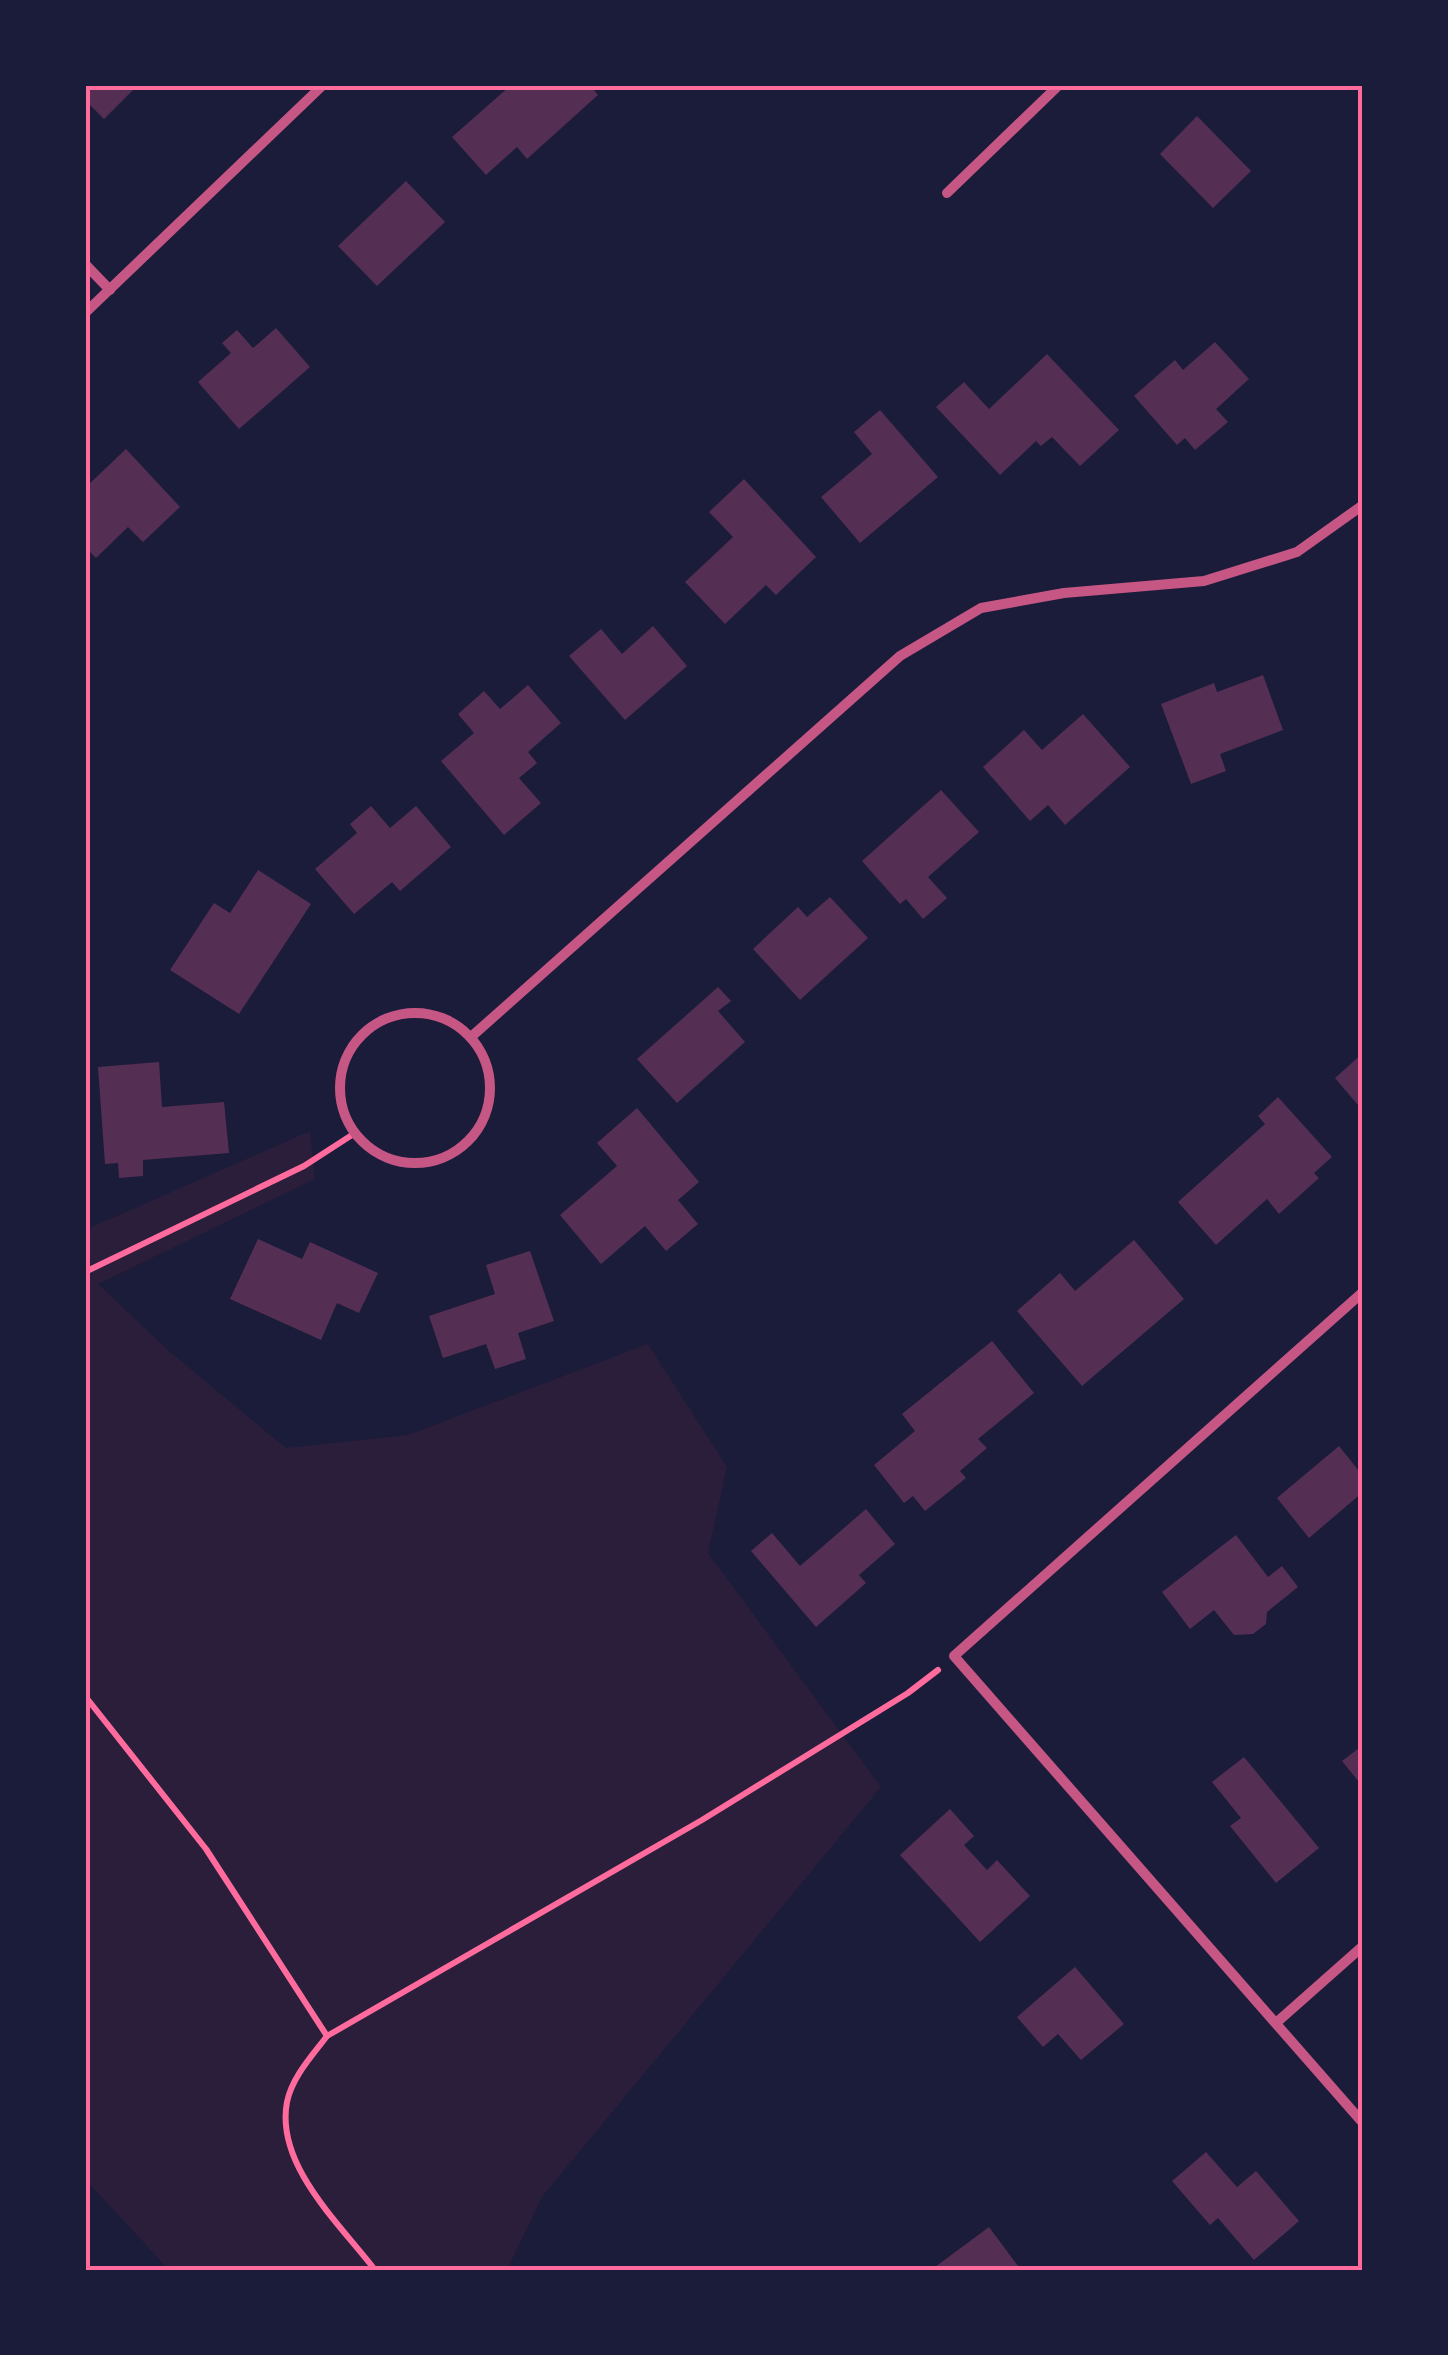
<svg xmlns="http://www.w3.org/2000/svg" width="1448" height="2355" font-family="Georgia,serif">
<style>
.green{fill:#2a1e3b}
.building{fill:#542f53}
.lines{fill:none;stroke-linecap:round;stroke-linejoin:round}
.path{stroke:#ff6b9d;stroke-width:6}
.minor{stroke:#c65784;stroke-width:10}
.neatline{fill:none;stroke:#ff6b9d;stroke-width:4}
</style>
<rect width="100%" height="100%" fill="#1b1b3a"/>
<path class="green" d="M310,1131L315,1179L98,1284L169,1351L286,1448L408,1435L648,1344L727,1467L708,1553L881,1787L542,2197L507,2270H169L85,2179V1230Z"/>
<g class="building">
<path d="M85,85H138L104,119L85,100Z"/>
<path d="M511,85H590L598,95L527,159L517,147L486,175L452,137Z"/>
<path d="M1197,116L1251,171L1213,208L1160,154Z"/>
<path d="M406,181L445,222L377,286L338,246Z"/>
<path d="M276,328L310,367L239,429L198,382L231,353L222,343L237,330L253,348Z"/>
<path d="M1215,342L1249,379L1216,409L1228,422L1195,450L1185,438L1177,445L1134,396L1175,360L1183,370Z"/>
<path d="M1047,354L1119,430L1080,466L1052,437L1041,446L1036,441L1000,475L936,407L964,382L989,409Z"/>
<path d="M880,410L938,477L860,543L821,497L872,454L854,432Z"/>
<path d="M126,449L180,507L143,542L128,527L96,558L85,547V488Z"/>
<path d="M744,479L816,557L776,595L766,585L725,624L685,582L733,537L709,512Z"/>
<path d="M653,626L687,666L625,720L569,656L601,629L622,654Z"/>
<path d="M1263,675L1283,730L1220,754L1226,771L1191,784L1161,704L1214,683L1217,692Z"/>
<path d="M528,685L561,723L528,752L537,763L519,778L541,803L504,835L441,761L474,733L458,714L484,691L500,709Z"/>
<path d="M1083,714L1130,767L1065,825L1048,805L1030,821L983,767L1024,730L1042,750Z"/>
<path d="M941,790L979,832L928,877L947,898L923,919L906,899L900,904L862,861Z"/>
<path d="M371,806L390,828L416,806L451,847L400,891L392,882L354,914L315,869L357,833L350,824Z"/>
<path d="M258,870L311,904L239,1014L170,970L214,903L230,913Z"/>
<path d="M830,897L868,938L800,1000L753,949L798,907L807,917Z"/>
<path d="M718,987L731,1001L718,1011L745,1042L677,1103L637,1059Z"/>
<path d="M1363,1053V1111L1335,1078Z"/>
<path d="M159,1062L162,1107L224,1102L229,1153L143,1160V1176L119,1178L118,1163L105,1164L98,1067Z"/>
<path d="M1278,1097L1332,1157L1314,1173L1319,1178L1279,1214L1267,1199L1216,1245L1178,1202L1265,1124L1258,1116Z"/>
<path d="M637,1108L699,1182L678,1200L698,1224L666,1251L645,1226L601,1264L560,1215L617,1166L597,1143Z"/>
<path d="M258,1239L302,1259L310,1242L378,1273L359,1313L337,1303L321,1340L230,1299Z"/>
<path d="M1134,1240L1184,1299L1082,1386L1017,1311L1060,1273L1075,1291Z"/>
<path d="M530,1251L554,1321L518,1333L526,1359L495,1369L486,1344L443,1358L429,1316L495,1294L486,1265Z"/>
<path d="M992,1341L1034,1393L978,1439L987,1448L960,1471L966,1478L925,1511L913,1496L904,1503L874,1465L915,1431L902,1414Z"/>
<path d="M1339,1446L1363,1476V1492L1309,1538L1277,1498Z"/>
<path d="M866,1509L895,1544L859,1575L866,1583L816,1627L751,1551L772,1533L800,1566Z"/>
<path d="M1236,1535L1268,1577L1282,1566L1298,1587L1267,1612L1266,1624L1253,1634L1234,1635L1214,1610L1190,1629L1162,1592Z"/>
<path d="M1363,1745V1787L1342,1761Z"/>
<path d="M1244,1757L1319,1848L1276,1883L1230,1826L1241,1818L1212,1782Z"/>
<path d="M950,1809L974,1836L964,1845L987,1870L997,1860L1030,1896L980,1942L900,1855Z"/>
<path d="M1075,1967L1124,2024L1081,2060L1058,2034L1043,2047L1017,2017Z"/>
<path d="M1206,2152L1237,2187L1256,2171L1299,2221L1254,2260L1218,2218L1210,2225L1172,2181Z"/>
<path d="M989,2227L1021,2270H931Z"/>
</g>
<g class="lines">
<g class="path">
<path d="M85,1272L304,1166L355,1133"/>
<path d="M85,1696L206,1849L327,2036"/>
<path d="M375,2270C340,2224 275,2165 287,2102C292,2077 312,2056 327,2036L702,1820L908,1693L938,1670"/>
</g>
<g class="minor">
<path d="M947,193L1059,85"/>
<path d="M85,264L110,290"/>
<path d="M85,313L323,85"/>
<circle cx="415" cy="1088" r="75"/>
<path d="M471,1037L900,656L981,608L1064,593L1204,581L1297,552L1363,505"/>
<path d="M1363,1292L954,1656L1363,2123"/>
<path d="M1276,2023L1363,1946"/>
</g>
</g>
<rect width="1448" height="2355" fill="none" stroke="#1b1b3a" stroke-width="175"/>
<rect x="88" y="88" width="1272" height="2180" class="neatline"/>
</svg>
